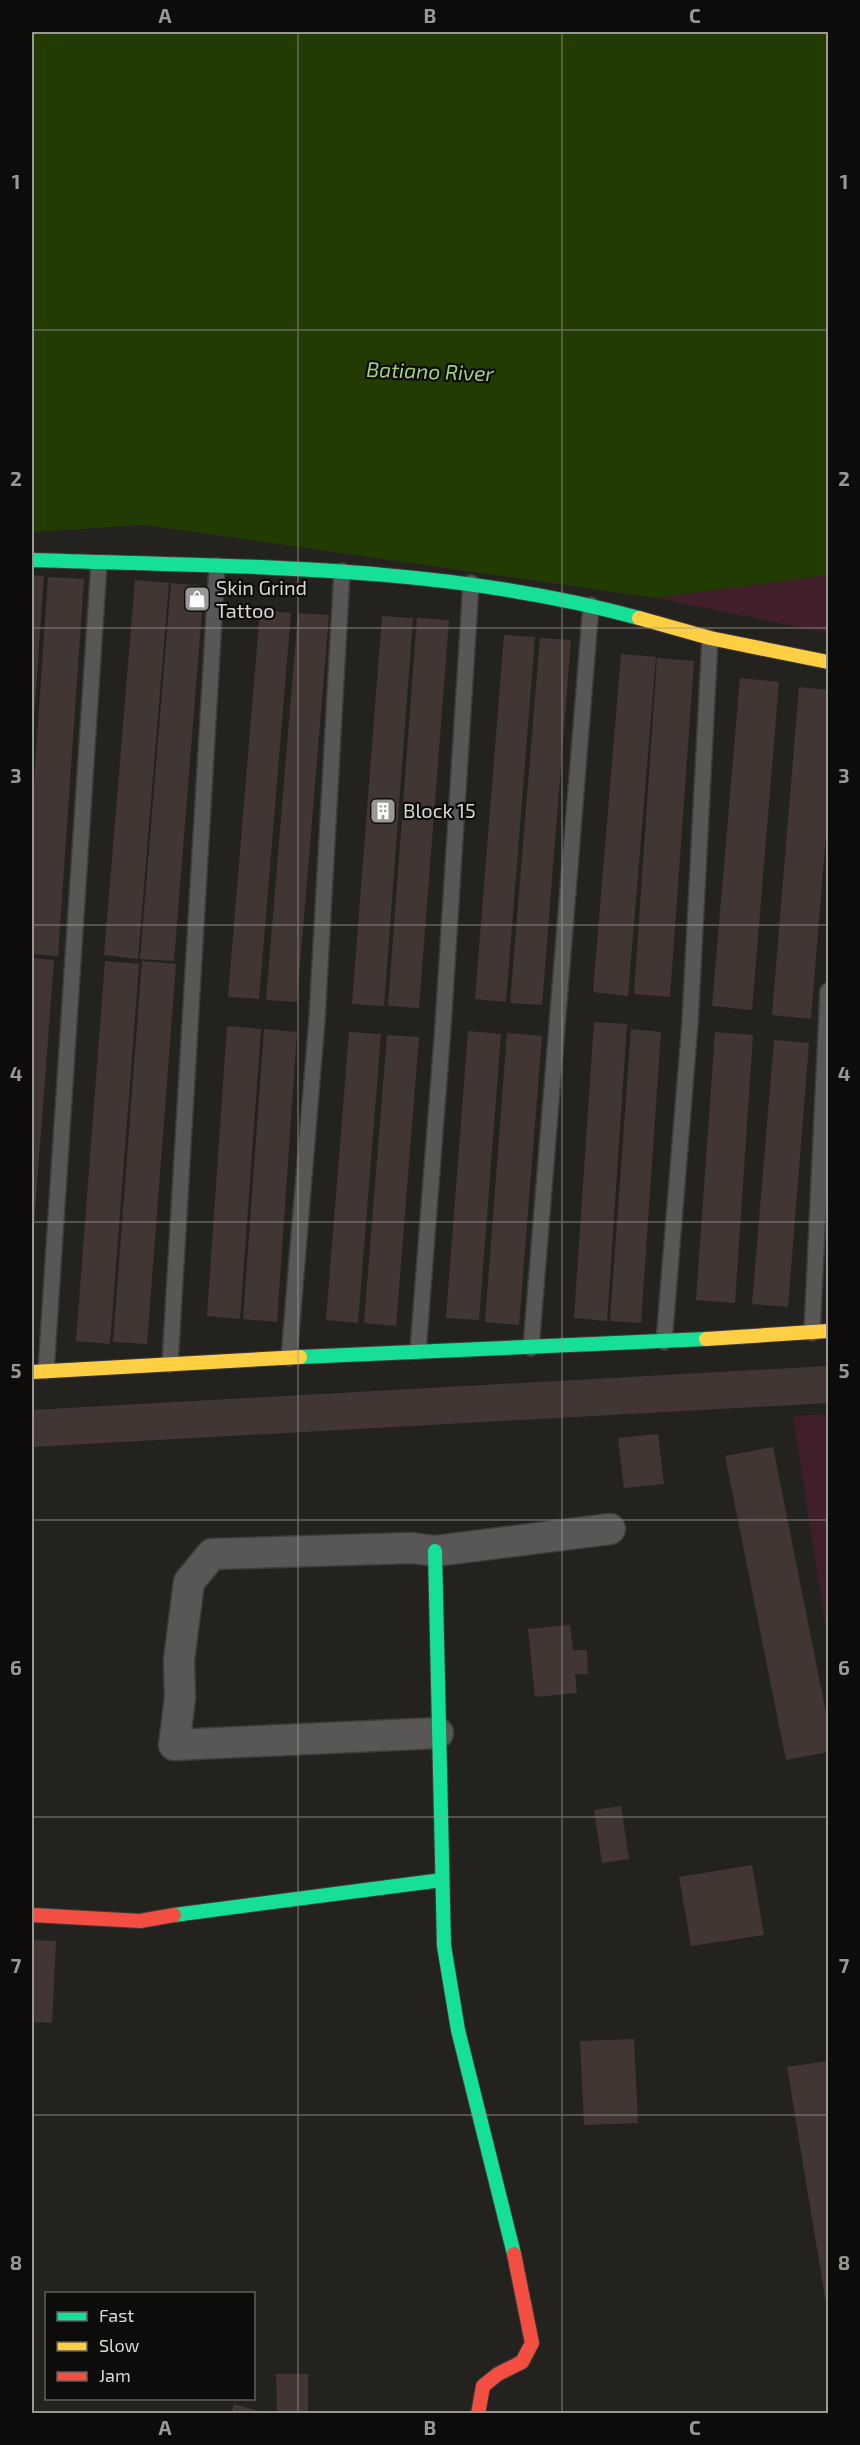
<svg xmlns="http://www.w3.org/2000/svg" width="860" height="2445" font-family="'Exo 2',sans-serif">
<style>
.green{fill:#411f2a}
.water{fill:#213b03}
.building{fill:#423632}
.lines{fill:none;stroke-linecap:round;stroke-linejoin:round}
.lane-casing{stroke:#3e3c3a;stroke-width:18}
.street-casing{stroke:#3e3c3a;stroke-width:33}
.fast-casing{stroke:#3e3c3a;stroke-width:16}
.slow-casing{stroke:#3e3c3a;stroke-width:16}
.jam-casing{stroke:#3e3c3a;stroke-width:16}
.lane{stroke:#595755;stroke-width:15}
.street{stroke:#595755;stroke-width:30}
.fast{stroke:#16e098;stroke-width:14}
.slow{stroke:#ffcf43;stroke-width:14}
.jam{stroke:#f24e42;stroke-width:14}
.grid{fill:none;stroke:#9a9895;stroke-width:1.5;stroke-opacity:0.55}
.labels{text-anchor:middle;stroke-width:4.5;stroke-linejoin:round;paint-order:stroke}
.poi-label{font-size:20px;fill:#dad7d4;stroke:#0e0c0a;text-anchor:start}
.water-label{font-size:21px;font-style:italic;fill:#a1d07d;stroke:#0e0c0a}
.neatline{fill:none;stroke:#9a9895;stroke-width:2}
.grid-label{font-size:20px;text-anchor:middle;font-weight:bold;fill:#9a9895}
</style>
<rect width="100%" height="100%" fill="#24221f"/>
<g class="green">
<path d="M828,575V633L656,598Z"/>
<path d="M828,1414V1643L793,1416Z"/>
</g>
<path class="water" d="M32,32H828V575L656,598L145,525L32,532Z"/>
<g class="building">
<path d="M32,575L44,576L33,732H32Z"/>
<path d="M48,577L84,579L58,956L32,954V812Z"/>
<path d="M135,580L169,583L138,959L104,955Z"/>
<path d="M171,583L204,586L174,961L140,959Z"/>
<path d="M260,610L291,613L259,999L228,997Z"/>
<path d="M298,613L329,615L297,1002L266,1000Z"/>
<path d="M382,616L413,618L384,1006L352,1004Z"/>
<path d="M417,618L449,620L419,1008L388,1006Z"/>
<path d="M504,635L535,637L506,1002L475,999Z"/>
<path d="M540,638L571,640L542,1005L510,1003Z"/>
<path d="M621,654L656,657L628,996L593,992Z"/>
<path d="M657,658L694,661L670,997L634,994Z"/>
<path d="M740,678L779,682L752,1010L712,1006Z"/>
<path d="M799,687L828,690V810L811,1019L772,1015Z"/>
<path d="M32,958L54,960L33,1238H32Z"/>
<path d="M105,961L139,964L110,1344L76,1341Z"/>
<path d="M142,961L176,964L147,1344L113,1342Z"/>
<path d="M594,1022L627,1024L607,1321L574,1318Z"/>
<path d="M227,1026L261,1029L240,1319L207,1316Z"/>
<path d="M264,1029L297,1032L277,1322L243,1319Z"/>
<path d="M631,1029L661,1032L641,1323L610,1321Z"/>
<path d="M468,1031L501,1034L479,1320L446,1318Z"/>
<path d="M349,1032L381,1034L358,1323L326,1320Z"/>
<path d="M715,1032L753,1035L735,1303L696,1300Z"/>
<path d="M507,1033L542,1036L519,1325L485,1322Z"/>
<path d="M387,1035L419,1037L396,1326L364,1323Z"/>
<path d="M774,1040L809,1043L788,1307L752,1304Z"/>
<path d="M828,1366V1403L32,1447V1410Z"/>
<path d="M658,1434L664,1484L624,1488L618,1438Z"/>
<path d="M773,1447L828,1723V1752L786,1760L725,1456Z"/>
<path d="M570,1625L573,1650H587L588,1674H575L577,1693L535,1697L528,1629Z"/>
<path d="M621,1806L629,1859L602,1863L594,1810Z"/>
<path d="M752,1865L764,1935L691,1946L679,1877Z"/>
<path d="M32,1940L56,1941L52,2023L32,2022Z"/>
<path d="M634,2039L638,2123L584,2125L580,2041Z"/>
<path d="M828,2061V2308L827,2309L787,2067Z"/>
<path d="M276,2374H308V2414H277Z"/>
<path d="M234,2404L266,2413V2414H231Z"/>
</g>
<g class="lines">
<defs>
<g id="lane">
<path d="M812,1333L828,991"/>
<path d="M664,1342L690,1023L710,638"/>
<path d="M531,1348L591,605"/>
<path d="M418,1351L443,1027L471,583"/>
<path d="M289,1358L317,1019L342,571"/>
<path d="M170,1364L217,566"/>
<path d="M46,1371L99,563"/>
</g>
<path id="street" d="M438,1733L174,1745L180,1698L179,1660L189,1582L212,1554L412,1548L435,1551L610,1529"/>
<g id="fast">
<path d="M32,560C235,567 442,564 639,618"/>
<path d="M300,1357L706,1339"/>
<path d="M435,1551L444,1946L458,2030L514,2254"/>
<path d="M174,1915L442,1880"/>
</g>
<g id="slow">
<path d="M639,618L710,638L828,662"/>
<path d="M706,1339L828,1331"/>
<path d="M32,1372L300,1357"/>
</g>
<g id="jam">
<path d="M32,1915L140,1921L174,1915"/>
<path d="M478,2414L483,2386L498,2374L522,2362L532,2343L514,2254"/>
</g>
</defs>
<use href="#lane" class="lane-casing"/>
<use href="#street" class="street-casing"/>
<use href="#fast" class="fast-casing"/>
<use href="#slow" class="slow-casing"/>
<use href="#jam" class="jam-casing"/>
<use href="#lane" class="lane"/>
<use href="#street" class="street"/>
<use href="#fast" class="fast"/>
<use href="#slow" class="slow"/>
<use href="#jam" class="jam"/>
</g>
<path class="grid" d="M298,32V2414M562,32V2414M32,330H828M32,628H828M32,925H828M32,1222H828M32,1520H828M32,1817H828M32,2115H828"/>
<defs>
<symbol id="shop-square" viewBox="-11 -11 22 22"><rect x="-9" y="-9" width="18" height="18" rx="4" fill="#9a9895" stroke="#0e0c0a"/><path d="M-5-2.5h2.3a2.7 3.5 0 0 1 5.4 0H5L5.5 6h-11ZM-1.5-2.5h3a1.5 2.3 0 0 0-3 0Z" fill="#fff"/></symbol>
<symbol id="building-square" viewBox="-11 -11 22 22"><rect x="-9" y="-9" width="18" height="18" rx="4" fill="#9a9895" stroke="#0e0c0a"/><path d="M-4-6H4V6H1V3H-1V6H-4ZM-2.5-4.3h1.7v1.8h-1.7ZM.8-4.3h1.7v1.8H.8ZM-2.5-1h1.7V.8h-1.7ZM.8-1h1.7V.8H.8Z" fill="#fff"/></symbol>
</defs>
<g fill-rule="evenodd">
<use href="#shop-square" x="182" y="584" width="30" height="30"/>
<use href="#building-square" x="368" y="796" width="30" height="30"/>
</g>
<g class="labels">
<g class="poi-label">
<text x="216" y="595">Skin Grind<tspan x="216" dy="23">Tattoo</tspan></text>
<text x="403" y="818">Block 15</text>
</g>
<g class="water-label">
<text transform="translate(430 372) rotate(2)" y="7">Batiano River</text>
</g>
</g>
<rect width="860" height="2445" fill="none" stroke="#0e0c0a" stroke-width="66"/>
<rect x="45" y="2292" width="210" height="108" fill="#0e0c0a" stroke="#605d5b" stroke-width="1.5"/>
<rect x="57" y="2312" width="30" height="9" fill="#16e098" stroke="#605d5b" stroke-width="1.5"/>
<text x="99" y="2322" font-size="18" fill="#dad7d4">Fast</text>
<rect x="57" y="2342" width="30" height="9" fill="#ffcf43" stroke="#605d5b" stroke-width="1.5"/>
<text x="99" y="2352" font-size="18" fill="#dad7d4">Slow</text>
<rect x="57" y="2372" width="30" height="9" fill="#f24e42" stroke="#605d5b" stroke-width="1.5"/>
<text x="99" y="2382" font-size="18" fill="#dad7d4">Jam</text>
<rect x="33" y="33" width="794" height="2379" class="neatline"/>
<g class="grid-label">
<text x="165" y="23">A</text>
<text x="430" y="23">B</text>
<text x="695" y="23">C</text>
<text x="16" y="189">1</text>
<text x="844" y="189">1</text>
<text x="16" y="486">2</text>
<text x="844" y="486">2</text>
<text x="16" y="783">3</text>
<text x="844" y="783">3</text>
<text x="16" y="1081">4</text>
<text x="844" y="1081">4</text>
<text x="16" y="1378">5</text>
<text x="844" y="1378">5</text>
<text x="16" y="1675">6</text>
<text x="844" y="1675">6</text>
<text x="16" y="1973">7</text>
<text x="844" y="1973">7</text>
<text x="16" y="2270">8</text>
<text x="844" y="2270">8</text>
<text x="165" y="2435">A</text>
<text x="430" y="2435">B</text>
<text x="695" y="2435">C</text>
</g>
</svg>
